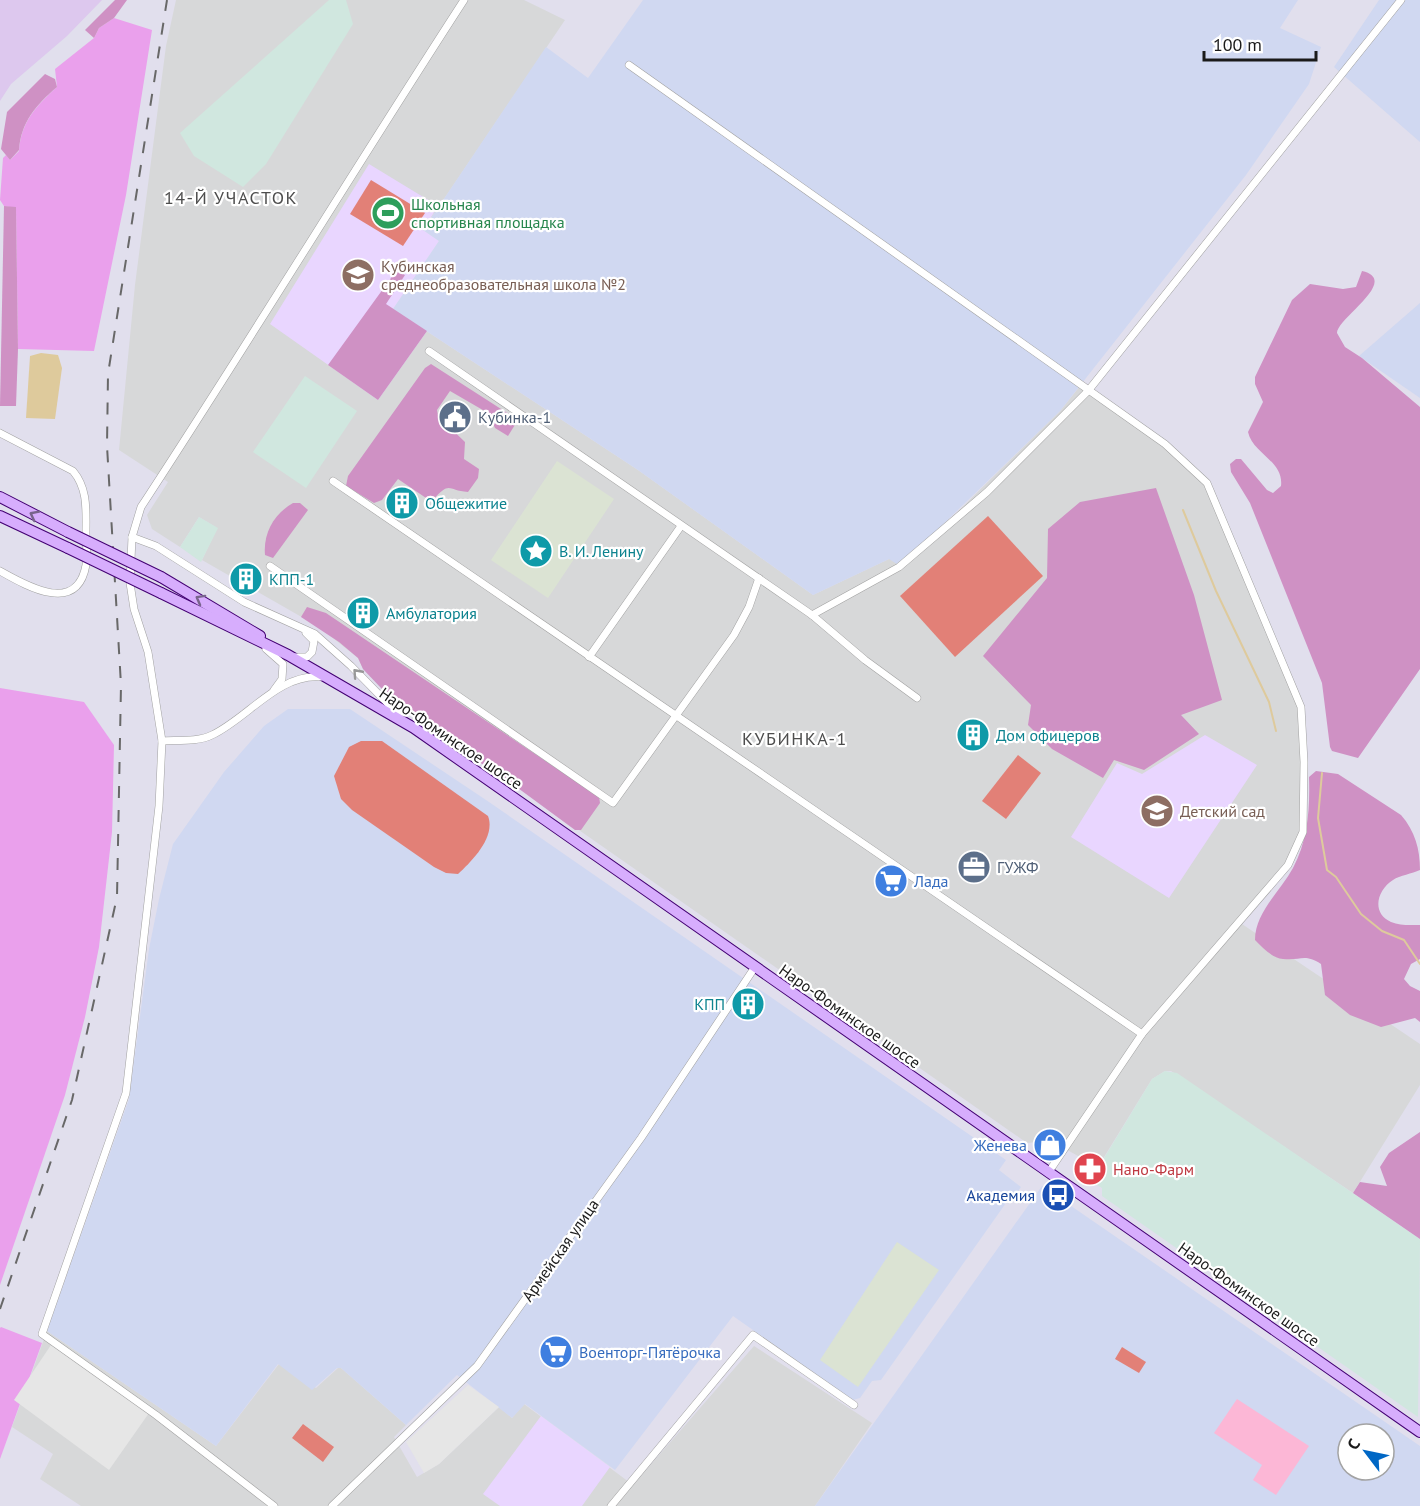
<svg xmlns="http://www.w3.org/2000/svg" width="1420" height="1506" font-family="'PT Sans',sans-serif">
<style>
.residential{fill:#d7d8d9}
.industrial{fill:#d0e7df}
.education{fill:#e9d6ff}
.military{fill:#d0d8f1;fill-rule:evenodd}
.farmland{fill:#ddc8ee}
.grass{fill:#eaa0ec}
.forest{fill:#cf91c4}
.park{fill:#fcb7d6}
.pitch{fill:#e28077}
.parking{fill:#e6e6e6}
.plaza{fill:#dbe3d3}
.water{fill:#deca9c}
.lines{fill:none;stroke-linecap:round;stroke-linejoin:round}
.stream{stroke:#deca9c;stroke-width:2}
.minor-casing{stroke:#a1a1a1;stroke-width:8}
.secondary-casing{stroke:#430073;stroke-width:12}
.minor{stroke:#fff;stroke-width:7}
.secondary{stroke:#d7adfd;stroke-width:10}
.rail{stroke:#686868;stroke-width:2;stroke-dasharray:12 12;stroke-linecap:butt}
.secondary-bridge-casing{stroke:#430073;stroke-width:12;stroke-linecap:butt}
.secondary-bridge{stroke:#d7adfd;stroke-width:10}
.oneway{stroke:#78648c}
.oneway2{stroke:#989898}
.labels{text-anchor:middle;stroke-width:4.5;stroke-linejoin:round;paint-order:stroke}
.leisure-label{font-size:16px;fill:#27864d;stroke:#fff;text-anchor:start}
.education-label{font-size:16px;fill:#785e54;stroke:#fff;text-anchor:start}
.service-label{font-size:16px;fill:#4e5e75;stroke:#fff;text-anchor:start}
.culture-label{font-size:16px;fill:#0d838f;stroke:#fff;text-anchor:start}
.street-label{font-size:16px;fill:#1a1a1a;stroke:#fff}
.shop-label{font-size:16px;fill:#366cbe;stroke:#fff;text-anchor:start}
.health-label{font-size:16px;fill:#be3a42;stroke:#fff;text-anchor:start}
.transit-label{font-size:16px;fill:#164399;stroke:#fff;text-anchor:end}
.neighbourhood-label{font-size:18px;letter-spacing:1.5px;fill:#4d4d4d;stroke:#fff}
</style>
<rect width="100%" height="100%" fill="#e1dfed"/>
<g class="residential">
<path d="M176,0H524L565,20L423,230L393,309L638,470L813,595L889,559L940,529L1060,411L1080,386L1165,444L1207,483L1301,707L1303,832L1288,865L1239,922L1420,1044V1085L1353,1193L1171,1071H1165L1152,1079L1098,1167L1060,1146L1054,1153L1038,1142L1027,1143L496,772L467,755L452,735L427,718L410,714L400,708L363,669L358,658L319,627L202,560L217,528L199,517L180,547L152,529L147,515L168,482L119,450L135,285L166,46Z"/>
<path d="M47,1331L216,1446L279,1364L316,1388L338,1368H341L406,1425L394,1437L417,1477L439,1464L499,1407L512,1418L524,1404L633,1485L754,1346L872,1423L815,1506H81L40,1479L53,1454L12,1427Z"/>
</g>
<g class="industrial">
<path d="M329,0H346L353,24L266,164L243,187L194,156L180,133Z"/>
<path d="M305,376L357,411L306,488L253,452Z"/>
<path d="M199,517L218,528L201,562L180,547Z"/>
<path d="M1165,1071L1177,1073L1420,1239L1418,1417L1102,1196V1188L1090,1181L1152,1079Z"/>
</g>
<g class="education">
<path d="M369,164L438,206L423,230L439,241L393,309L427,331L378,400L270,324Z"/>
<path d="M1205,735L1257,765L1169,898L1071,837L1117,763L1142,774Z"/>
<path d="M541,1416L610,1467L582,1506H500L483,1494Z"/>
</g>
<g class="military">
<path d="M643,0H1298L1280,28L1321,47L1309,84L1246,175L1060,411L900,566L889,559L813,595L638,470L393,309L439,241L423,230L546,47L588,78Z"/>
<path d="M1379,0H1420V142L1334,67Z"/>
<path d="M1420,303V398L1359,356Z"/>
<path d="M288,709H350L489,802L1006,1160L999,1170L1021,1187L1016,1194L1013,1193L881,1380L872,1381L860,1398L853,1400L733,1316L615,1470L525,1404L512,1418L457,1375L406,1425L341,1368H337L312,1390L278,1364L216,1446L47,1331L129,1099L149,949L159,899L173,844L224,772L264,726Z"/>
<path d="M1042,1186L1420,1446V1506H815ZM1348,1434H1384V1470H1348Z"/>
</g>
<path class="farmland" d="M0,0H102L67,36L11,84L0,101Z"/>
<g class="grass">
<path d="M114,18L152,30L126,195L94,351L18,349L16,208L4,206L0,200L3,158L6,155L10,160L19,151C21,122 36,106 57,87L55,69L94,38L99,28Z"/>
<path d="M0,688L84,702L114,745L112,832L99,947L85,1017L65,1095L0,1285Z"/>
<path d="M1,1327L42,1343L0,1459V1328Z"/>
</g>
<g class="forest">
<path d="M115,0H127L114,18L99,28L94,38L85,30Z"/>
<path d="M45,74L55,79L57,87C36,105 21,122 19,150L10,160L1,149L7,112Z"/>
<path d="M4,206L16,207L18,349L16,406H0Z"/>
<path d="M396,271L405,275L386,304L427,331L378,400L328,365Z"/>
<path d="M1362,271C1401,280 1337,318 1337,333L1345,347L1362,358L1420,407V669L1358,758L1332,751L1330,747L1322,683L1250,503L1231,472L1230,464L1236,459H1241L1267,490L1273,493L1281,486C1284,461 1253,454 1248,432L1263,402L1255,384V377L1292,300L1310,284L1343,289L1356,287Z"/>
<path d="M431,364L518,420L508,436L495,428L488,413L450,391L437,410L438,416L465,442L464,459L479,469L478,478L468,492C447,491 451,480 433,500H429L398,479L382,500L374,503L346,486L348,476L425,368Z"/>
<path d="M1156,488L1194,595L1222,700L1181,715L1199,734L1144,770L1114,760L1103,778L1052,749L1028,725L1031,705L983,656L1047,578L1048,529L1080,502Z"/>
<path d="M293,503H300L308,510L273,558L265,555C263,533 274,514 293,503Z"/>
<path d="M307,607L326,613L599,797L600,803L581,830H575L496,772L467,755L452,735L427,718L410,714L400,708L363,669L358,658L339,642L301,617Z"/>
<path d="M1316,771L1338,774L1401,815C1415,831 1420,849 1420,870C1412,874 1400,875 1393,880C1377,890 1371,913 1391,922C1400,926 1411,925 1420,925V959L1411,964L1404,979L1410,986L1420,991V1022L1415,1018L1381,1027L1350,1015L1325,995L1321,964C1304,953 1301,961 1283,959C1272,958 1263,948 1255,940C1255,912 1280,892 1293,868C1308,840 1310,808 1309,777Z"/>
<path d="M1420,1132V1239L1353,1193L1360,1182L1387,1186L1380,1167L1389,1153Z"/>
</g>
<path class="park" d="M1237,1399L1309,1446L1276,1495L1253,1480L1262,1465L1214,1433Z"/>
<g class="pitch">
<path d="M371,180L425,213L403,246L350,214Z"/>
<path d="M988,516L1043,576L955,657L900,596Z"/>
<path d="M361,741H382L488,816C496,837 472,861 458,874L446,873L434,867L352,810L341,799L334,776L349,747Z"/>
<path d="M1018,755L1041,773L1006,819L982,801Z"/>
<path d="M1122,1347L1146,1362L1139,1373L1115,1359Z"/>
<path d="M303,1424L334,1447L323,1462L292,1438Z"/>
</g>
<g class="parking">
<path d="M51,1345L149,1413L109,1470L14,1400Z"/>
<path d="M468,1385L499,1407L439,1464L424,1473L406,1442Z"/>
</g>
<g class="plaza">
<path d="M557,461L614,499L548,598L491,560Z"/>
<path d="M897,1242L939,1270L858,1387L820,1360Z"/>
</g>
<path class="water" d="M41,353L58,355L62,368L55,419L26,418L30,356Z"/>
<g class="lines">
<g class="stream">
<path d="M1183,510L1216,591L1269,702L1276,731"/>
<path d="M1322,773L1318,818L1327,870L1336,877L1361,914L1382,931L1404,940L1420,964"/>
</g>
<defs>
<g id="minor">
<path d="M629,65L1165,444L1207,483L1301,707L1304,762L1303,832L1288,865L1142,1034L1048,1173"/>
<path d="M429,351L812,615L865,660L917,698"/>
<path d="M0,433L73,471C88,489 86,510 86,532C86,543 88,555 86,565C77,616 25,585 0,571"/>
<path d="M333,481L1142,1034"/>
<path d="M132,537L156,546L244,602L315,634L351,666L399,715"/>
<path d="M270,566L613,803L734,635L749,607L759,578"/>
<path d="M812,615L899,567L987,492L1088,391L1401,0"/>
<path d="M266,649L283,664L282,679L274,690"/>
<path d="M294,657H307L312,652L314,641L306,633"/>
<path d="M589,657L681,526"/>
<path d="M162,741C177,740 198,742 212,735C248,718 279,673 321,677"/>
<path d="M274,1506L156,1415L42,1334L126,1093L159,806L162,741L148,652L134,609L130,583L132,537L141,507C251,339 355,168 464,0"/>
<path d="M332,1506L477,1366L641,1138L755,967"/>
<path d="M611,1506L753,1335L854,1405"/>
</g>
<g id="secondary">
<path d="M0,497L68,532"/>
<path d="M0,516L68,548"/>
<path d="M161,577L260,636"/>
<path d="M161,593L288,655L414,728L1420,1432"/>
</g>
</defs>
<use href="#minor" class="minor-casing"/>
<use href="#secondary" class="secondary-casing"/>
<use href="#minor" class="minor"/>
<use href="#secondary" class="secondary"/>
<path class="rail" d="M0,1309L72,1100L117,897L121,685L107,446L108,374L167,0"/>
<defs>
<g id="secondary-bridge">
<path d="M68,532L161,577"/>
<path d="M68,548L161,593"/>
</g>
</defs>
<use href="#secondary-bridge" class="secondary-bridge-casing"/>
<use href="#secondary-bridge" class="secondary-bridge"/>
</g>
<defs><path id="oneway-chevron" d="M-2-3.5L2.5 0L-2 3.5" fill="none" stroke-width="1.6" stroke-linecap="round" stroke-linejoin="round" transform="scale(1.5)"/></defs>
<g class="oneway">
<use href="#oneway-chevron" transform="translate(34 515) rotate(-153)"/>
<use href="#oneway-chevron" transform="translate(200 599) rotate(-151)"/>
</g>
<use class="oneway2" href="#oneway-chevron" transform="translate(357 673) rotate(-132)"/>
<defs>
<symbol id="stadium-disc" viewBox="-11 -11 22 22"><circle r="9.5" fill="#2e9e5b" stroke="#fff"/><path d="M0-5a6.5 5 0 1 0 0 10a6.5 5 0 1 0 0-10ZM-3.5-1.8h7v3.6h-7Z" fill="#fff"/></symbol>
<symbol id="school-disc" viewBox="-11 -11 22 22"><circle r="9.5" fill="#8d6e63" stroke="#fff"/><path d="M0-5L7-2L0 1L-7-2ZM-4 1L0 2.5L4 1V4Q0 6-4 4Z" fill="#fff"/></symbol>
<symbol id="civic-disc" viewBox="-11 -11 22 22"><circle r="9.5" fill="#5c6f8a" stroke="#fff"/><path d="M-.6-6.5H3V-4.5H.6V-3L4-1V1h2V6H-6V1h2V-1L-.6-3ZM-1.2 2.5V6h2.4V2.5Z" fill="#fff"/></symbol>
<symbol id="building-disc" viewBox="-11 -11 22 22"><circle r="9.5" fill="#0f9aa8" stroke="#fff"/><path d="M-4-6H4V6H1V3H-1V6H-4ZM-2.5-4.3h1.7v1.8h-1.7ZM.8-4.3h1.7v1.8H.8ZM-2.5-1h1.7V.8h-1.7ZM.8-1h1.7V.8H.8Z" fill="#fff"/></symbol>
<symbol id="sight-disc" viewBox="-11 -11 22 22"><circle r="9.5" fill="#0f9aa8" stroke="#fff"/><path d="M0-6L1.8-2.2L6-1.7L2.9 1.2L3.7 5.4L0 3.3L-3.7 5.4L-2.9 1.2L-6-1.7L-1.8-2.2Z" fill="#fff"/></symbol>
<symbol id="office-disc" viewBox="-11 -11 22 22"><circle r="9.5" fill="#5c6f8a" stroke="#fff"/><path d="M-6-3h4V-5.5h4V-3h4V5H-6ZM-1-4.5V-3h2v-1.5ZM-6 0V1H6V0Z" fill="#fff"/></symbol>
<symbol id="supermarket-disc" viewBox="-11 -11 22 22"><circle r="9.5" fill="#3f7fe0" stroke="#fff"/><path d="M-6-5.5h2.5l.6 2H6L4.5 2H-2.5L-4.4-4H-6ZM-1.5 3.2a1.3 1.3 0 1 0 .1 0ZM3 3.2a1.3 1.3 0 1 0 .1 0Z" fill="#fff"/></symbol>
<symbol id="shop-disc" viewBox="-11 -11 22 22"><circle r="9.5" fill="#3f7fe0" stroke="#fff"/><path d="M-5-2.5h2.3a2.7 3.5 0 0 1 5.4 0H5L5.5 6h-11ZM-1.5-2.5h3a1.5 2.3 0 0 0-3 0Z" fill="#fff"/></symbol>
<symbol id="pharmacy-disc" viewBox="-11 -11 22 22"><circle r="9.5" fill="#e0444e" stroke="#fff"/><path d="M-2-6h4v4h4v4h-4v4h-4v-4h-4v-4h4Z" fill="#fff"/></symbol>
<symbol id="bus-disc" viewBox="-11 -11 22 22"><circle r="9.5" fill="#1a4fb4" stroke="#fff"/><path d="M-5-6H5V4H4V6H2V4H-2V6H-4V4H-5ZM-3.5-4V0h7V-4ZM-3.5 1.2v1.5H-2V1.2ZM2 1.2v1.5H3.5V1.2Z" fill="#fff"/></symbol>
</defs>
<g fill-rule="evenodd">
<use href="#stadium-disc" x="369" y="194" width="38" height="38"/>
<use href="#school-disc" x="339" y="256" width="38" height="38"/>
<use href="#civic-disc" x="436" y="398" width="38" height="38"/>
<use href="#building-disc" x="383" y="484" width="38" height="38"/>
<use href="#sight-disc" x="517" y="532" width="38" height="38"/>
<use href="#building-disc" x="227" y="560" width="38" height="38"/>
<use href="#building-disc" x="344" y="594" width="38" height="38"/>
<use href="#building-disc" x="954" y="716" width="38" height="38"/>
<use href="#school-disc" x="1138" y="792" width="38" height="38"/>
<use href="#office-disc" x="955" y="848" width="38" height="38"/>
<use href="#supermarket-disc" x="872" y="862" width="38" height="38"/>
<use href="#building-disc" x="729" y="985" width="38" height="38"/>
<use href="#shop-disc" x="1031" y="1126" width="38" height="38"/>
<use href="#pharmacy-disc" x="1071" y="1150" width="38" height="38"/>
<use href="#bus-disc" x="1039" y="1176" width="38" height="38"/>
<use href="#supermarket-disc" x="537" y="1333" width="38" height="38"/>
</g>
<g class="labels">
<g class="leisure-label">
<text x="411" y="210">Школьная<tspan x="411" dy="18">спортивная площадка</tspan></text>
</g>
<g class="education-label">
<text x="381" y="272">Кубинская<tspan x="381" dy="18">среднеобразовательная школа №2</tspan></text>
<text x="1180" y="817">Детский сад</text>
</g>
<g class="service-label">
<text x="478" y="423">Кубинка-1</text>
<text x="997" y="873">ГУЖФ</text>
</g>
<g class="culture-label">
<text x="425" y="509">Общежитие</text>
<text x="559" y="557">В. И. Ленину</text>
<text x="269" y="585">КПП-1</text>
<text x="386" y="619">Амбулатория</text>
<text x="996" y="741">Дом офицеров</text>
<text x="725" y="1010" text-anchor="end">КПП</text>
</g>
<g class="street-label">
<text transform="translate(451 738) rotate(34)" y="6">Наро-Фоминское шоссе</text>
<text transform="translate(850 1016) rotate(35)" y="6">Наро-Фоминское шоссе</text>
<text transform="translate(560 1250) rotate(-55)" y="6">Армейская улица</text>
<text transform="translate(1249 1294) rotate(35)" y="6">Наро-Фоминское шоссе</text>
</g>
<g class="shop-label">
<text x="914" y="887">Лада</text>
<text x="1027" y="1151" text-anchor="end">Женева</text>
<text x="579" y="1358">Военторг-Пятёрочка</text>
</g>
<g class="health-label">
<text x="1113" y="1175">Нано-Фарм</text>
</g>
<g class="transit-label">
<text x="1035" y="1201">Академия</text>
</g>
<g class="neighbourhood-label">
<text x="231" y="204">14-Й УЧАСТОК</text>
<text x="795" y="745">КУБИНКА-1</text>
</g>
</g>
<g transform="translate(1366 1452) rotate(302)"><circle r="28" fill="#ffffff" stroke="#a3a3a3" stroke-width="1.5"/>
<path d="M0-4.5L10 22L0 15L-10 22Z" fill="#0067c5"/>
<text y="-9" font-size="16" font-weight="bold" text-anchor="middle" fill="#1a1a1a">С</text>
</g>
<path d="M1204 51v9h112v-9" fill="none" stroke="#1a1a1a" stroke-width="3"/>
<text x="1213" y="51" font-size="18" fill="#1a1a1a" stroke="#ffffff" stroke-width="4.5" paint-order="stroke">100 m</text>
</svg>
